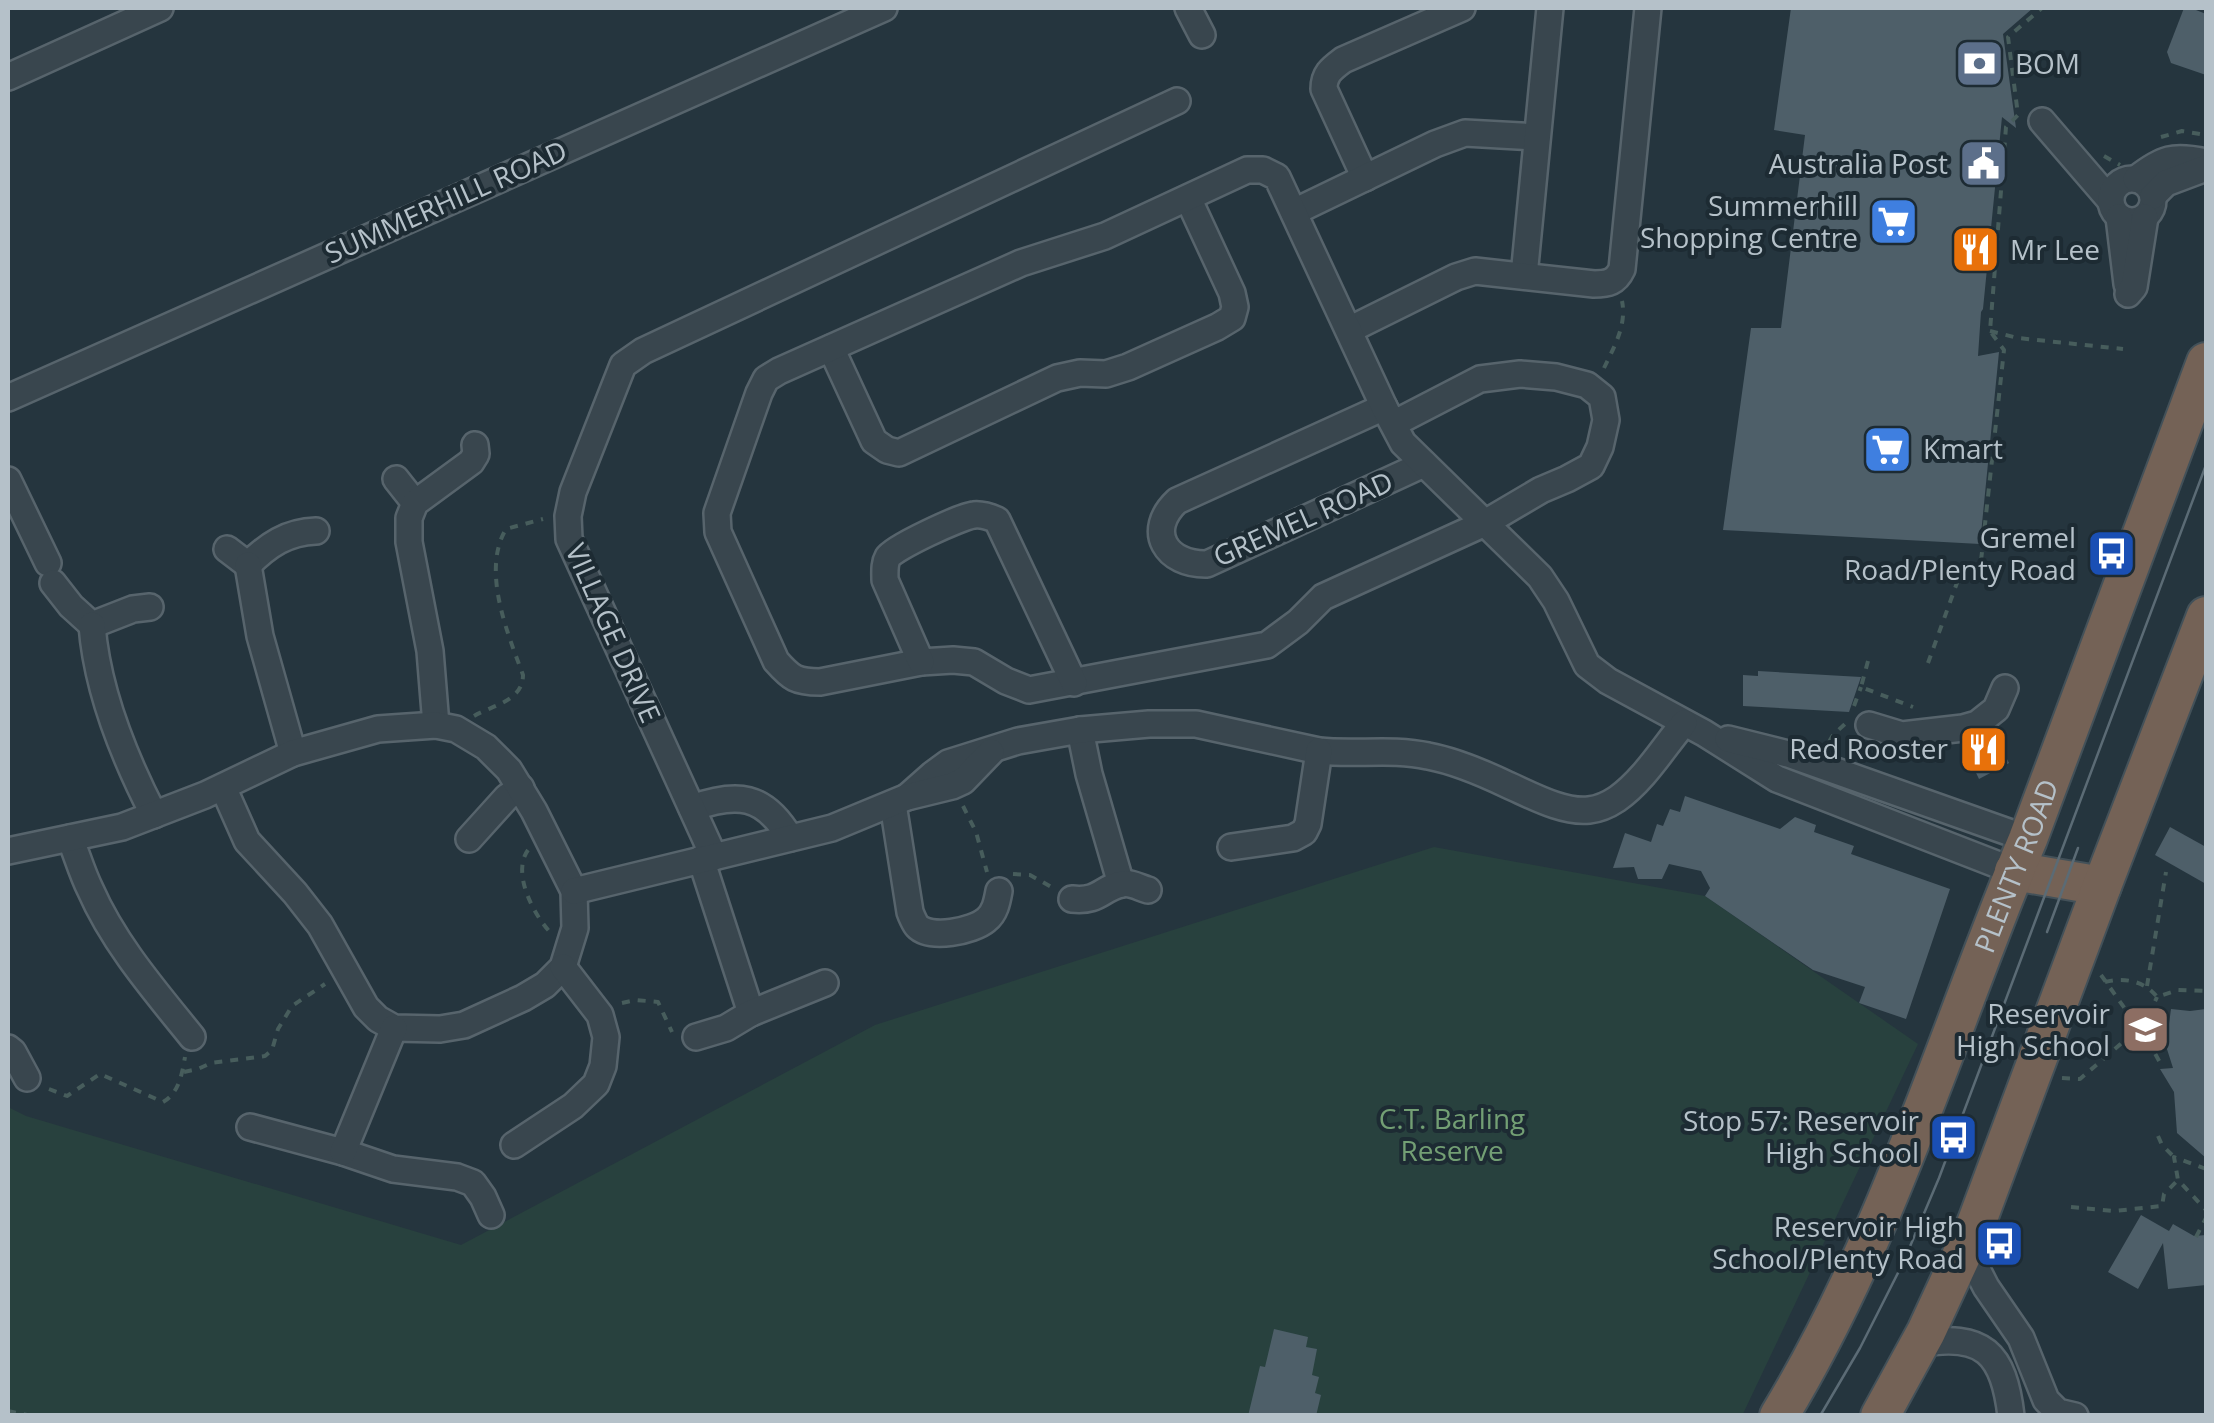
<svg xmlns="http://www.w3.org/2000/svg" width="2214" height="1423" font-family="'Open Sans',sans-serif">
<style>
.green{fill:#28413e}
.building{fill:#4e5f69}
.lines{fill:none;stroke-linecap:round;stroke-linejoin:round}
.minor-casing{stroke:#57646c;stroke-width:30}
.highway-casing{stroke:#435159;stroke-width:42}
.path{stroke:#475d5c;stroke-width:4;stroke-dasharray:8 8;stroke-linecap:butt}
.minor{stroke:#39464e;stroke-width:25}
.highway{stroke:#746256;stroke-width:38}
.tram{stroke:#5b6b75;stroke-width:2.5}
.labels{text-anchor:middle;stroke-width:8;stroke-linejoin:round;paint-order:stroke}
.poi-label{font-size:28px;fill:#b5c1c9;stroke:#1d2b33;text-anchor:end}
.street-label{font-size:28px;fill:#b5c1c9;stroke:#1d2b33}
.park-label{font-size:28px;fill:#739f74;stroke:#1d2b33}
</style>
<rect width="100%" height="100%" fill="#25353e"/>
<path class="green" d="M1434,847L1705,896L1918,1044L1742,1416L8,1415V1107L26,1116L461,1245L875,1025Z"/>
<g class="building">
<path d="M1791,8H2033L2003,34L2016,128L2002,117L1983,309L1981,312L1978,356L1999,352L1980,544L1723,530L1751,328H1781L1805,135L1774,130Z"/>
<path d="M2184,8H2191L2206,14V75L2171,63L2167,52Z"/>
<path d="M1758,671L1861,677L1849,712L1743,706V675L1758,676Z"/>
<path d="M1993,732L2009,763L1979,779L1962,744L1981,740Z"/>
<path d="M1685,796L1780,829L1795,817L1816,825L1814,832L1854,846L1851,854L1950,889L1906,1019L1859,1003L1865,987L1813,970L1705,896L1710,888L1701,871L1669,864L1662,879H1638L1634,867L1613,868L1625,833L1651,842L1657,824L1663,826L1670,809L1680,812Z"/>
<path d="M2170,827L2206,847V884L2155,855Z"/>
<path d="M2171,1009L2190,1011L2206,1009V1158L2177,1133L2174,1092L2160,1069L2173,1068L2166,1046Z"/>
<path d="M2141,1215L2169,1231L2173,1224L2194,1236L2206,1235V1285L2168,1289L2163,1243L2138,1289L2108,1272Z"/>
<path d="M1274,1329L1308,1337L1306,1347L1317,1349L1312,1375L1319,1377L1315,1393L1321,1395L1316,1416H1248L1260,1366L1265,1367Z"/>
</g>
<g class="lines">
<defs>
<g id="minor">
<path d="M1188,8L1202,35"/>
<path d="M8,77L160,8"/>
<path d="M2042,121L2110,200"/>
<path d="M1365,178L1324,89C1324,74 1331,69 1343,60L1462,8"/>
<circle cx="2132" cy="200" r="21"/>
<path d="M2136,179C2163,158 2173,155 2206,162"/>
<path d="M2153,196L2166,183L2206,168"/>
<path d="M1294,212L1435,144L1465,133L1537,137"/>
<path d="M2119,217L2127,284"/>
<path d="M1524,276L1550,8"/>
<path d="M2128,294L2134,287L2145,217"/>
<path d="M1349,330L1456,277L1475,271L1594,284C1608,284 1616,282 1622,269L1648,8"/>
<path d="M831,348L874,441L887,450L899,453L1057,378L1080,373L1106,374L1128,367L1217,327L1232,318L1235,307L1232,293L1188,198"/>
<path d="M8,398L884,8"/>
<path d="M1384,407L1177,501C1145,531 1166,565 1207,564L1424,464"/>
<path d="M1393,424L1480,379L1520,374L1556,377L1587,385L1602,397L1606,420L1600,447L1591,466L1567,479L1541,490L1485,523L1323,597L1298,622L1267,645L1029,690L1006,681L974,662L953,660L921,662L820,682C796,682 791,678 776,661L718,532L717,513L759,393L766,379L779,371L1021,263L1105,236L1247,170H1263L1277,177L1384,407L1403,443L1540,577L1556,601L1587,665L1608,681L1704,733L1777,779L2014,871"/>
<path d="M396,479L415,503"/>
<path d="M8,480L48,563"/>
<path d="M227,549L248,565C268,545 287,532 316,531"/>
<path d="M248,565L260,636L293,753"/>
<path d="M53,583L71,606L92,625L133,609L150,607"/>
<path d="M92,625C97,691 124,757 154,815"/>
<path d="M921,662L885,580C885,572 884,564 888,557C893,548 962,516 974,515C982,514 990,517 997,520L1074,683"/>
<path d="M436,725L430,651L409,542V518L415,503L471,462L476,454L475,445"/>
<path d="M1869,725L1902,735L1963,728L1977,724L1996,709L2005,688"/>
<path d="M1080,730L1089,774L1121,884"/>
<path d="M1728,739L1788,754L2028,839"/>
<path d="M907,797L933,774L948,763L1018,741L1080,730L1149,724H1196L1319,751C1355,755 1392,748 1428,756C1455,761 1483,773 1508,785C1531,795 1563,813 1589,810C1599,809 1608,805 1617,799C1644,780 1663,748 1684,723"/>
<path d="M893,804L910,912C911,915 915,924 917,926C930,940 973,931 986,920C995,913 997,902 999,891"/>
<path d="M692,808C737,792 764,794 790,838"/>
<path d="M70,838C77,855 82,873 90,889C114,944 155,991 192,1037"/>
<path d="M469,839L507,797L521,788"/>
<path d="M1231,847L1293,838L1304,832L1308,824L1319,751"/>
<path d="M8,851L122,827L205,795L293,753L378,729L436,725L456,729L486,747L509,770L534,811L574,891L575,928L563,967L545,985L523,998L464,1025L440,1029L394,1028L378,1019L366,1007L320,925L295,893L247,841L223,787"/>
<path d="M714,857L569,539L568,516L573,492L623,365L643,351L1177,101"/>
<path d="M701,859L751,1013"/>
<path d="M574,891L832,828L907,797L952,786L963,781L991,752"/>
<path d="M1072,899C1100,902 1101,888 1122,884C1131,882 1140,888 1148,890"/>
<path d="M696,1037L726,1028L751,1013L825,983"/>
<path d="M8,1048L13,1052L27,1078"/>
<path d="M250,1127L343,1152L393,1169L457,1177L473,1183L483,1197L491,1215"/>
<path d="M514,1145L573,1106L596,1084L603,1066L606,1037L600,1015L563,967"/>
<path d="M343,1152L394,1028"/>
<path d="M1965,1246L1986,1287L2021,1338L2046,1400L2058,1412L2075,1416"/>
<path d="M1919,1344C1983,1332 2004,1353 2011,1416"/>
</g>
<g id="highway">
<path d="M2014,871L2102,886"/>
<path id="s1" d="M1779,1416C1889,1235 1947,1032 2028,839L2206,362"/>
<path d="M1880,1416L1926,1332L1976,1224L2102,886L2206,616"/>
</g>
</defs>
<use href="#minor" class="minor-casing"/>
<use href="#highway" class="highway-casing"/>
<g class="path">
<path d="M2161,137L2182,131L2206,135"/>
<path d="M2104,156L2120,165"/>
<path d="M1990,331L2018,338L2123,349"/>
<path d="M1604,368C1614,347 1627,325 1622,301"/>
<path d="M1868,661L1861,687L1913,707"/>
<path d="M1928,663L1962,569L1980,570L2004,350L1990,331L2006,127L2018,115L2008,37L2042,8"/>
<path d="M1854,706L1861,687"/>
<path d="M474,716C493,705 523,701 523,675C508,634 481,571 506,529L543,519"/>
<path d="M1829,742L1833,735L1846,723"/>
<path d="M963,806L976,832L987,872"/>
<path d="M528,850C512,872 532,912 549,931"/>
<path d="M1013,874L1030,875L1055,889"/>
<path d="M2101,975L2148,1041L2163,1068"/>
<path d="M2105,982C2124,977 2145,981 2157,997L2178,990L2206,991"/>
<path d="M2147,986L2166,872"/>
<path d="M622,1003L636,1000L658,1002L672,1032"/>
<path d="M184,1072L198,1069L211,1063L265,1056L272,1050L278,1029L292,1006L325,984"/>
<path d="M2062,1078L2080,1079L2138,1029L2145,1023L2157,997"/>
<path d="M49,1089L67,1096L100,1074L163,1102C179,1093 182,1074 185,1057"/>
<path d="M2158,1136L2162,1145L2174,1157"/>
<path d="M2206,1169L2174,1157L2178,1180L2206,1210"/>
<path d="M2071,1207L2114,1211L2162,1206L2164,1194L2178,1180"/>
<path d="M2196,1237L2206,1218"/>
<path d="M8,1411L32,1416"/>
</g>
<use href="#minor" class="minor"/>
<use href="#highway" class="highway"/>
<g class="tram">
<path d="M2047,932L2078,848"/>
<path d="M1820,1416L1860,1348L1903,1263L1939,1178L2206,465"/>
</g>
</g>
<defs>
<symbol id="bank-square" viewBox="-11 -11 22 22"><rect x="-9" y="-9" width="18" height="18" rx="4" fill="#5c6f8a" stroke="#1d2b33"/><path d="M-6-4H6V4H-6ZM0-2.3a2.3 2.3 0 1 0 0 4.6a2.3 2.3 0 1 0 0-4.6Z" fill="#fff"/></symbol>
<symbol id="civic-square" viewBox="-11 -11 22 22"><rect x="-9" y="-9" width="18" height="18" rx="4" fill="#5c6f8a" stroke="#1d2b33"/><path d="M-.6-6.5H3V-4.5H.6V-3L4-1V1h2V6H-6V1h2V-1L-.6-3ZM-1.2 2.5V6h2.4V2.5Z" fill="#fff"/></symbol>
<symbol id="supermarket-square" viewBox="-11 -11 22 22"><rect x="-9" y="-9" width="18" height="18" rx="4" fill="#3f7fe0" stroke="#1d2b33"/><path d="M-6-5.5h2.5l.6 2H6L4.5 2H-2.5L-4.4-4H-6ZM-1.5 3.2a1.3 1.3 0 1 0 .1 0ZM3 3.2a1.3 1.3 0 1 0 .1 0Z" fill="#fff"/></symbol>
<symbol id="restaurant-square" viewBox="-11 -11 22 22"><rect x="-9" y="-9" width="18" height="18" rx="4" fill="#e8710a" stroke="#1d2b33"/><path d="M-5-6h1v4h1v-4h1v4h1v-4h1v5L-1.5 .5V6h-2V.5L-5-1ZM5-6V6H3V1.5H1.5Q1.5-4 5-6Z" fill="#fff"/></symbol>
<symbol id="bus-square" viewBox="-11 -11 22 22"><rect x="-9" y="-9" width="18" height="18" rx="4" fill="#1a4fb4" stroke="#1d2b33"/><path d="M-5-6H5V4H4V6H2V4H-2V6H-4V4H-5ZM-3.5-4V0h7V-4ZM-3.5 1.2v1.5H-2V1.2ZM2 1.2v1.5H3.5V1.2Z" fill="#fff"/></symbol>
<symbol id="school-square" viewBox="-11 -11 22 22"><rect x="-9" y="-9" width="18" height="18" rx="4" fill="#8d6e63" stroke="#1d2b33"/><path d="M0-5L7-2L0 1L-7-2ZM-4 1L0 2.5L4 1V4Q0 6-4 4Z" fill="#fff"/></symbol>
</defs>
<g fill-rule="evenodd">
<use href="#bank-square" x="1952" y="36" width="55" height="55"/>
<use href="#civic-square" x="1956" y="136" width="55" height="55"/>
<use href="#supermarket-square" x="1866" y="194" width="55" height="55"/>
<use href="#restaurant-square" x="1948" y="222" width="55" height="55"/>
<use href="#supermarket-square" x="1860" y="422" width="55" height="55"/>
<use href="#bus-square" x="2084" y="526" width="55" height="55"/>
<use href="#restaurant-square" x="1956" y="722" width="55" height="55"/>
<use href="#school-square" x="2118" y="1002" width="55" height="55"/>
<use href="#bus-square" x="1926" y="1110" width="55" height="55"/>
<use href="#bus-square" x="1972" y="1216" width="55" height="55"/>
</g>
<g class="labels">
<g class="poi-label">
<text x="2015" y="74" text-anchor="start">BOM</text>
<text x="1948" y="174">Australia Post</text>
<text x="1858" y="216">Summerhill<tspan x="1858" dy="32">Shopping Centre</tspan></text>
<text x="2010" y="260" text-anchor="start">Mr Lee</text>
<text x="1923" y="459" text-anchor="start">Kmart</text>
<text x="2076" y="548">Gremel<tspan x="2076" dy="32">Road/Plenty Road</tspan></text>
<text x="1948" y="759">Red Rooster</text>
<text x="2110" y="1024">Reservoir<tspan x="2110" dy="32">High School</tspan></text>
<text x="1919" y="1131">Stop 57: Reservoir<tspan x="1919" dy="32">High School</tspan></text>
<text x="1964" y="1237">Reservoir High<tspan x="1964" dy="32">School/Plenty Road</tspan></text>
</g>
<g class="street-label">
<text transform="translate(446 202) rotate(-24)" y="10">SUMMERHILL ROAD</text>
<text transform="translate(1303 519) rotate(-24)" y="10">GREMEL ROAD</text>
<text transform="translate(613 633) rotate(66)" y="10">VILLAGE DRIVE</text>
<text dy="10" stroke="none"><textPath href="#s1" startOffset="600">PLENTY ROAD</textPath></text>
</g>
<g class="park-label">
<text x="1452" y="1129">C.T. Barling<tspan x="1452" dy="32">Reserve</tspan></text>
</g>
</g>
<rect width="2214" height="1423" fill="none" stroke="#b5c1c9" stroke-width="20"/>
</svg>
